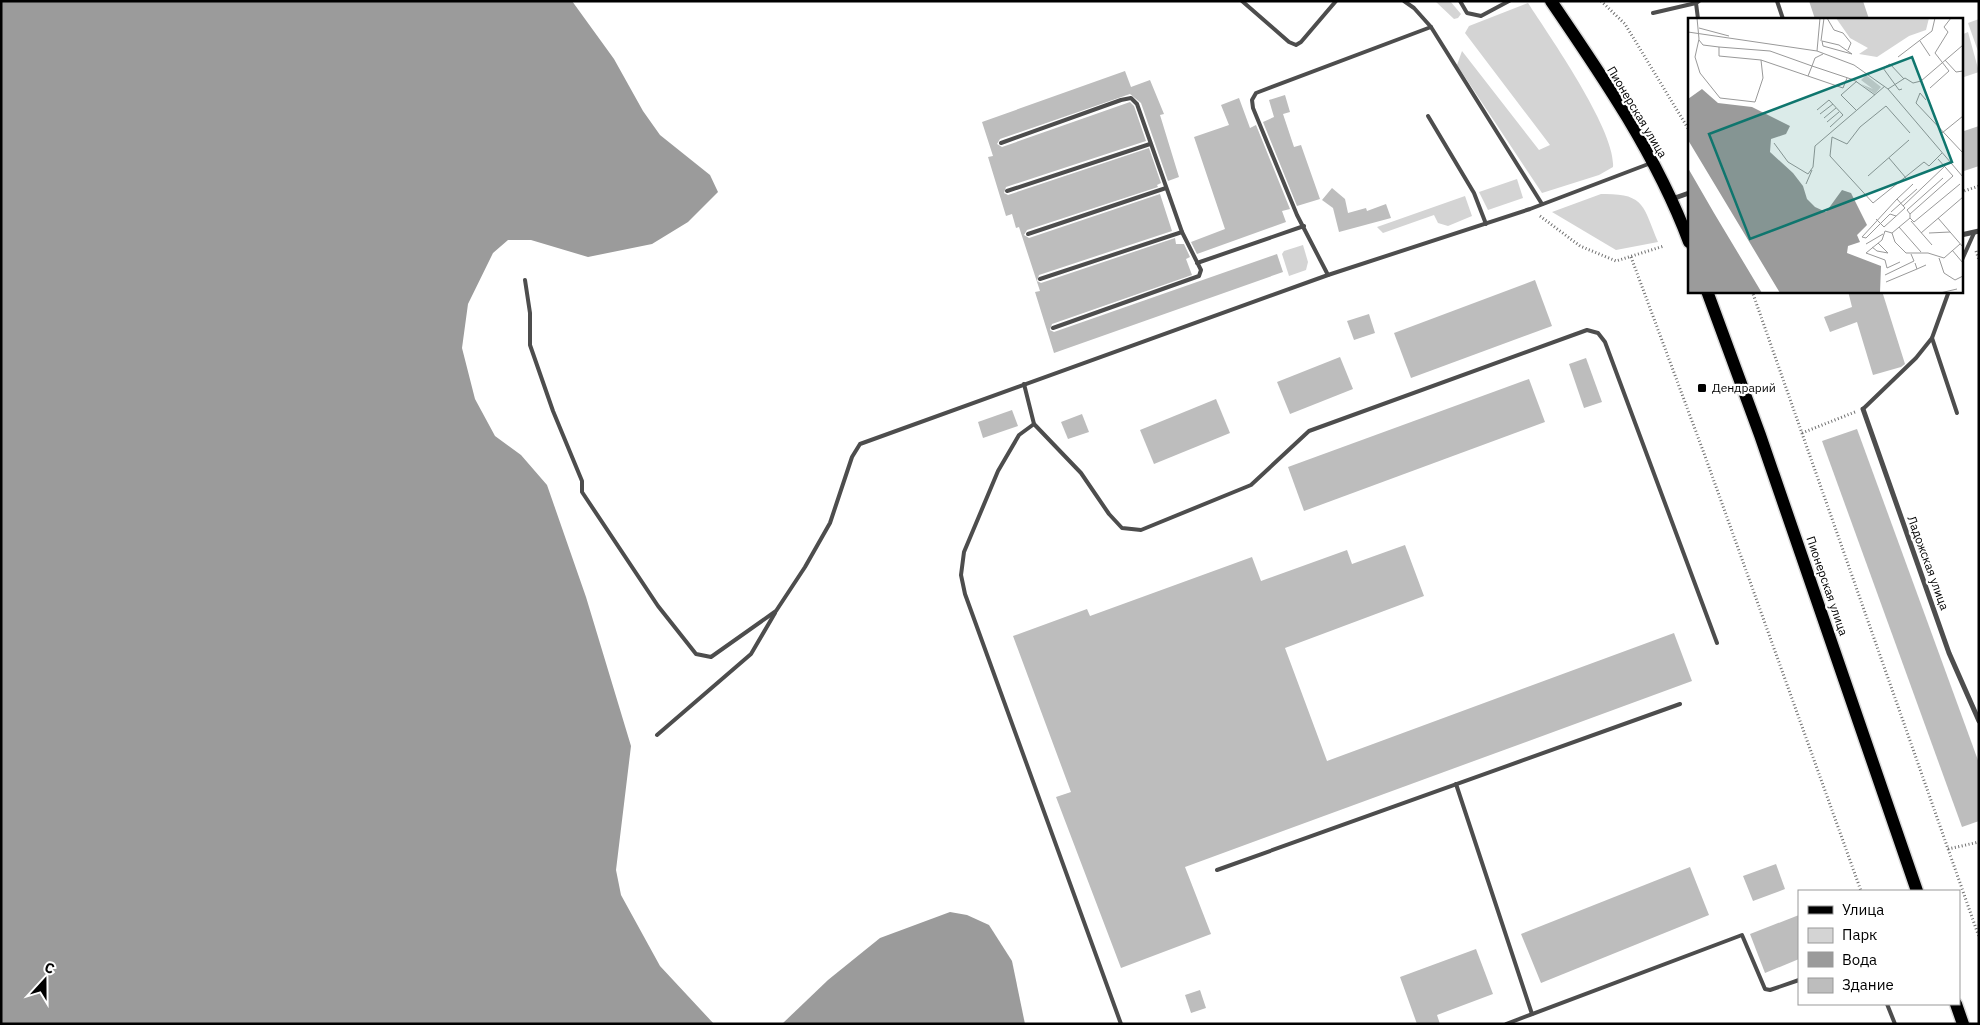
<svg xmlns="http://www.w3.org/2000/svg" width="1980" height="1025" font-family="'IBM Plex Sans',sans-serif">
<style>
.green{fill:#d4d4d4}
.water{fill:#9b9b9b}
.building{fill:#bdbdbd}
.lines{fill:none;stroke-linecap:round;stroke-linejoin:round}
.primary-casing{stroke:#dbdbdb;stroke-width:15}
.path{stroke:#6f6f6f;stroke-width:3;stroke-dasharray:1 2.5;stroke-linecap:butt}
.lane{stroke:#4d4d4d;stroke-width:4}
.street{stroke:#4d4d4d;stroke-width:5}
.primary{stroke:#000;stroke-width:12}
.poi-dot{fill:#000;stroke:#fff;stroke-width:2}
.labels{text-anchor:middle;stroke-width:4.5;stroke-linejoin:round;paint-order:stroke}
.street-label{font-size:12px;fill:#000;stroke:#fff}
.poi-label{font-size:12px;fill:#000;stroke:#fff;text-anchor:start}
.inset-road{fill:none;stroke:#999;stroke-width:1}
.view{fill:#0f766e;fill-opacity:0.15;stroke:#0f766e;stroke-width:2.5}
.inset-edge{fill:none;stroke:#000;stroke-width:2.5}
</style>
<rect width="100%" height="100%" fill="#fff"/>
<g class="green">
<path d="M1435,1H1450L1461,14L1458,18L1454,19Z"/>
<path d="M1528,3C1550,37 1616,131 1613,167L1599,175L1542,193L1457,65L1462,51L1539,150L1550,145L1465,33L1469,26Z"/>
<path d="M1979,19V54L1968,23Z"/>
<path d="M1968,32L1979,72L1961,78V35Z"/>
<path d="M1517,179L1523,198L1488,210L1479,192Z"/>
<path d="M1601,194C1645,193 1643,206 1658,242L1616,250L1552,212Z"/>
<path d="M1465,196L1472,216L1448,226L1438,223L1434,215L1383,233L1377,227Z"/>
<path d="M1303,245L1308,262L1306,270L1289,276L1282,254L1284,251Z"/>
</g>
<g class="water">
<path d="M1,1H572L614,59L643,111L660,135L710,175L718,192L688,222L652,244L588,257L531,240H508L493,253L468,304L462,348L475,399L495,436L521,455L547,485L586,597L631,746L616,870L621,895L660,966L714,1024H1Z"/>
<path d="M950,912L967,915L989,925L1012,961L1025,1024H782L828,980L880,938Z"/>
</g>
<g class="building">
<path d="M1809,1H1863L1869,19H1815Z"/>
<path d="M1125,71L1131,87L1150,80L1164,114L1160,115L1179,177L1168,181L1141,103L1130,94L1000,139L997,144L1002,147L1130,102L1134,106L1146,141L1006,187L1004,193L1008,195L1149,148L1161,183L1157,185L1158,187L1027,230L1024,235L1029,238L1160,194L1172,231L1039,275L1037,281L1041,283L1175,238L1176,244H1184L1190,257L1186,259L1192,275L1052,324L1050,330L1054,332L1277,254L1283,272L1054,353L1035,292L1040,291L1019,227L1016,228L1012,214L1006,216L988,157L993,156L982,122Z"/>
<path d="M1285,95L1290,112L1283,114L1294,147L1301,145L1320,199L1297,206L1263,122L1274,117L1269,100Z"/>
<path d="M1239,98L1250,128L1256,125L1290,209L1282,211L1286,222L1197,254L1191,242L1225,229L1194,137L1229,125L1221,105Z"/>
<path d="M1979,126V166L1961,172V132Z"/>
<path d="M1332,188L1345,199L1348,213L1366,208L1367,211L1386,204L1391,218L1339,232L1333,208L1322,200Z"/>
<path d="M1535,280L1552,326L1411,378L1394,333Z"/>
<path d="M1848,291H1882L1905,364L1901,367L1873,375L1857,322L1830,332L1824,317L1852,307Z"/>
<path d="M1369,314L1375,333L1354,340L1347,321Z"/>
<path d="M1340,357L1353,389L1290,414L1277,382Z"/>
<path d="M1586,358L1602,402L1584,408L1569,364Z"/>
<path d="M1529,379L1545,422L1304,511L1288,467Z"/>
<path d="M1216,399L1230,433L1154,464L1140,430Z"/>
<path d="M1012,410L1018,426L983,438L978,422Z"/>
<path d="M1082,414L1089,432L1068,439L1061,422Z"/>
<path d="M1857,429L1979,763V821L1962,827L1822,441Z"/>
<path d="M1405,545L1424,596L1285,648L1327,761L1674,633L1692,681L1185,867L1211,934L1121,968L1056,797L1071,792L1013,636L1087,609L1090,616L1252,557L1261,581L1347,550L1352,564Z"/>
<path d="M1776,864L1785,889L1753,901L1743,876Z"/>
<path d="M1690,867L1709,915L1541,983L1521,934Z"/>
<path d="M1799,915V959L1765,973L1750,934Z"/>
<path d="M1476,949L1493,994L1437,1015L1440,1024H1417L1400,977Z"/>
<path d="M1200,990L1206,1008L1191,1013L1185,995Z"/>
</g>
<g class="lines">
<defs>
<g id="primary">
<path d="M1551,1C1603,77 1657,156 1689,242"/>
<path d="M1707,291L1760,435L1917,891"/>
<path d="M1956,1004L1963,1024"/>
</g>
</defs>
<use href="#primary" class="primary-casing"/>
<g class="path">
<path d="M1601,1L1625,24L1689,130"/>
<path d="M1961,192L1979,186"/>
<path d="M1540,216L1580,246L1616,261L1664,246"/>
<path d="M1976,251L1979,260"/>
<path d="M1631,257L1705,456L1861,891"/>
<path d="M1752,291L1979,937"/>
<path d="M1802,433L1855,412"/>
<path d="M1948,849L1979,842"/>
</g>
<g class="lane">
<path d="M1242,1L1289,42L1296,45L1301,42L1336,1"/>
<path d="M1404,1L1414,8L1431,27L1542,204"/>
<path d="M1460,1L1467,13L1481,16L1509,1"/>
<path d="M1777,1L1783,19"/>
<path d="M1653,13L1696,3L1694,1"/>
<path d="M1698,19L1696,3L1699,1"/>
<path d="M1428,116L1474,193L1486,224"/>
<path d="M1001,143L1121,100L1131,98L1137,104L1182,232L1201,270L1199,276L1053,328"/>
<path d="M1007,191L1150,144"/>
<path d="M1028,234L1166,188"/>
<path d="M1961,262L1974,233"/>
<path d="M1197,263L1304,226"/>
<path d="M1328,275L1297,215L1253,108L1252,100L1256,93L1431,27"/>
<path d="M1040,279L1182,232"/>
<path d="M525,280L530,313V345L553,411L582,481V492L658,606L696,654L711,657L776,611L805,567L830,523L852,457L860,444L1328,275L1530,209L1651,163"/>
<path d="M1932,338L1949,291"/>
<path d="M1024,384L1034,424L1081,473L1109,514L1122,528L1141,530L1251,485L1309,431L1587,330L1598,333L1605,342L1717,643"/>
<path d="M1863,409L1916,358L1932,338L1957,413"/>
<path d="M1034,424L1019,435L998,471L964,552L961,575L965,594L1121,1024"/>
<path d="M657,735L751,654L775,613"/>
<path d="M1456,784L1532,1014"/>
<path d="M1217,870L1680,704"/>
<path d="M1887,1004L1895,1024"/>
<path d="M1506,1024L1742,935L1765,989L1770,990L1799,980"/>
</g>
<g class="street">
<path d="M1672,199L1689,193"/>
<path d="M1961,235L1979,231"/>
<path d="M1863,409L1949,653L1979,721"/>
</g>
<use href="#primary" class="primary"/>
</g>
<rect class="poi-dot" x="1697" y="383" width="10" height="10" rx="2.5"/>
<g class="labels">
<g class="street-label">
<text transform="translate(1637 112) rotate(59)" y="4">Пионерская улица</text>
<text transform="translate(1928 563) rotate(70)" y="4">Ладожская улица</text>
<text transform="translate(1827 586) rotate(71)" y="4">Пионерская улица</text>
</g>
<g class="poi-label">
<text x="1712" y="392">Дендрарий</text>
</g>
</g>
<g transform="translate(1688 18)">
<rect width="275" height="275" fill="#fff"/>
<path d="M148,0H241L238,12L221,18L189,39L171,36L180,30L162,20ZM178,57L193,69L187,76L173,66L185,71L173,62Z" fill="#d4d4d4"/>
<path d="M14,71L30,85L64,89L102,108L98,116L83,121L82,134L105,155L115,168L119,181L127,189L138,194L154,172L163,175L179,207L169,217L172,224L160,228L159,235L193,248L192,275H92L0,122V81ZM0,150L26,195L74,275H0Z" fill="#9b9b9b"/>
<path class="inset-road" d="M9,0L11,21L7,39L12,55L32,80L67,84L75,60L73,42L31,38V29M139,0L146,12L155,15L163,25L160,32M11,10L41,18M0,14L129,33L166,47L200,71L275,159M11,22L15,27L31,29L82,33L124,48L127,40L135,36M133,23L136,0M134,23L151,27L164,36L135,28ZM232,23L242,38M129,33L132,0M210,39L244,13L247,0M73,42L155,70L159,60M257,42L268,54L275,53M120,58L124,48L166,62L187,77M242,70L261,53L247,35L260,14L256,9L263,0M200,71L217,60L225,65L233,63L275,27M214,71L211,72L195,50L202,46L216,61M238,82L232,75L228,85L275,135M129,92L141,82L155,97L142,109M168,92L153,77L169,63M132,96L145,86M136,100L148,90M139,104L151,94M254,115L275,98M144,119L142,138L185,185L236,144L241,148L254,135M144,119L159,126L172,109L198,88L222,115M86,125L100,144L120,156L125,149L127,128L197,68M201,140L218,160M250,141L265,158L222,196V200L226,204L272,166M180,158L221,122M118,166L124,152M209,181L225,166M215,188L257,148M203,194L229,171M222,196L219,192L255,160M208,198L202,196L178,220L174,219L209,181L217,190M222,200L204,215L207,224L218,235H240L256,240L272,226M250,200L275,229M188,201L196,209L217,190M223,203L244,227M211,209L233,234M204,215L197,213L194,222L178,235L197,242L199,250L212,244M233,215L275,179M241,215L262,214M178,226L195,216M184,229L189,233L200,235L190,225M264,232L275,245M251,240L256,255L267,262L275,258M227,245L229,251L238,247M197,257L226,243L223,236M198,264L229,251M252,275L269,271"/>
<path class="view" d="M224,39L264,144L62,221L21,116Z"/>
<rect width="275" height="275" class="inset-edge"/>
</g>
<rect width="1980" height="1025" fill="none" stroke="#000000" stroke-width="5"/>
<rect x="1798" y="890" width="162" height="115" fill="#ffffff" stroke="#999999"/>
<rect x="1808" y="906" width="25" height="8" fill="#000000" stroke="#999999"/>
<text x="1842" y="915" font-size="15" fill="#000000">Улица</text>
<rect x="1808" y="928" width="25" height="15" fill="#d4d4d4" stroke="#999999"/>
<text x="1842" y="940" font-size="15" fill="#000000">Парк</text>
<rect x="1808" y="952" width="25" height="15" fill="#9b9b9b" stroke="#999999"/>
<text x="1842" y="965" font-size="15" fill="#000000">Вода</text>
<rect x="1808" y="978" width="25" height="15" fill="#bdbdbd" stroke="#999999"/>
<text x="1842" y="990" font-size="15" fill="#000000">Здание</text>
<g transform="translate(45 980) rotate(21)" stroke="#ffffff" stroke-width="4" paint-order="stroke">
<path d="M0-4L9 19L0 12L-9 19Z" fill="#000000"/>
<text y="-8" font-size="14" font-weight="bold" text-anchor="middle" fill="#000000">С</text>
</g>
</svg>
